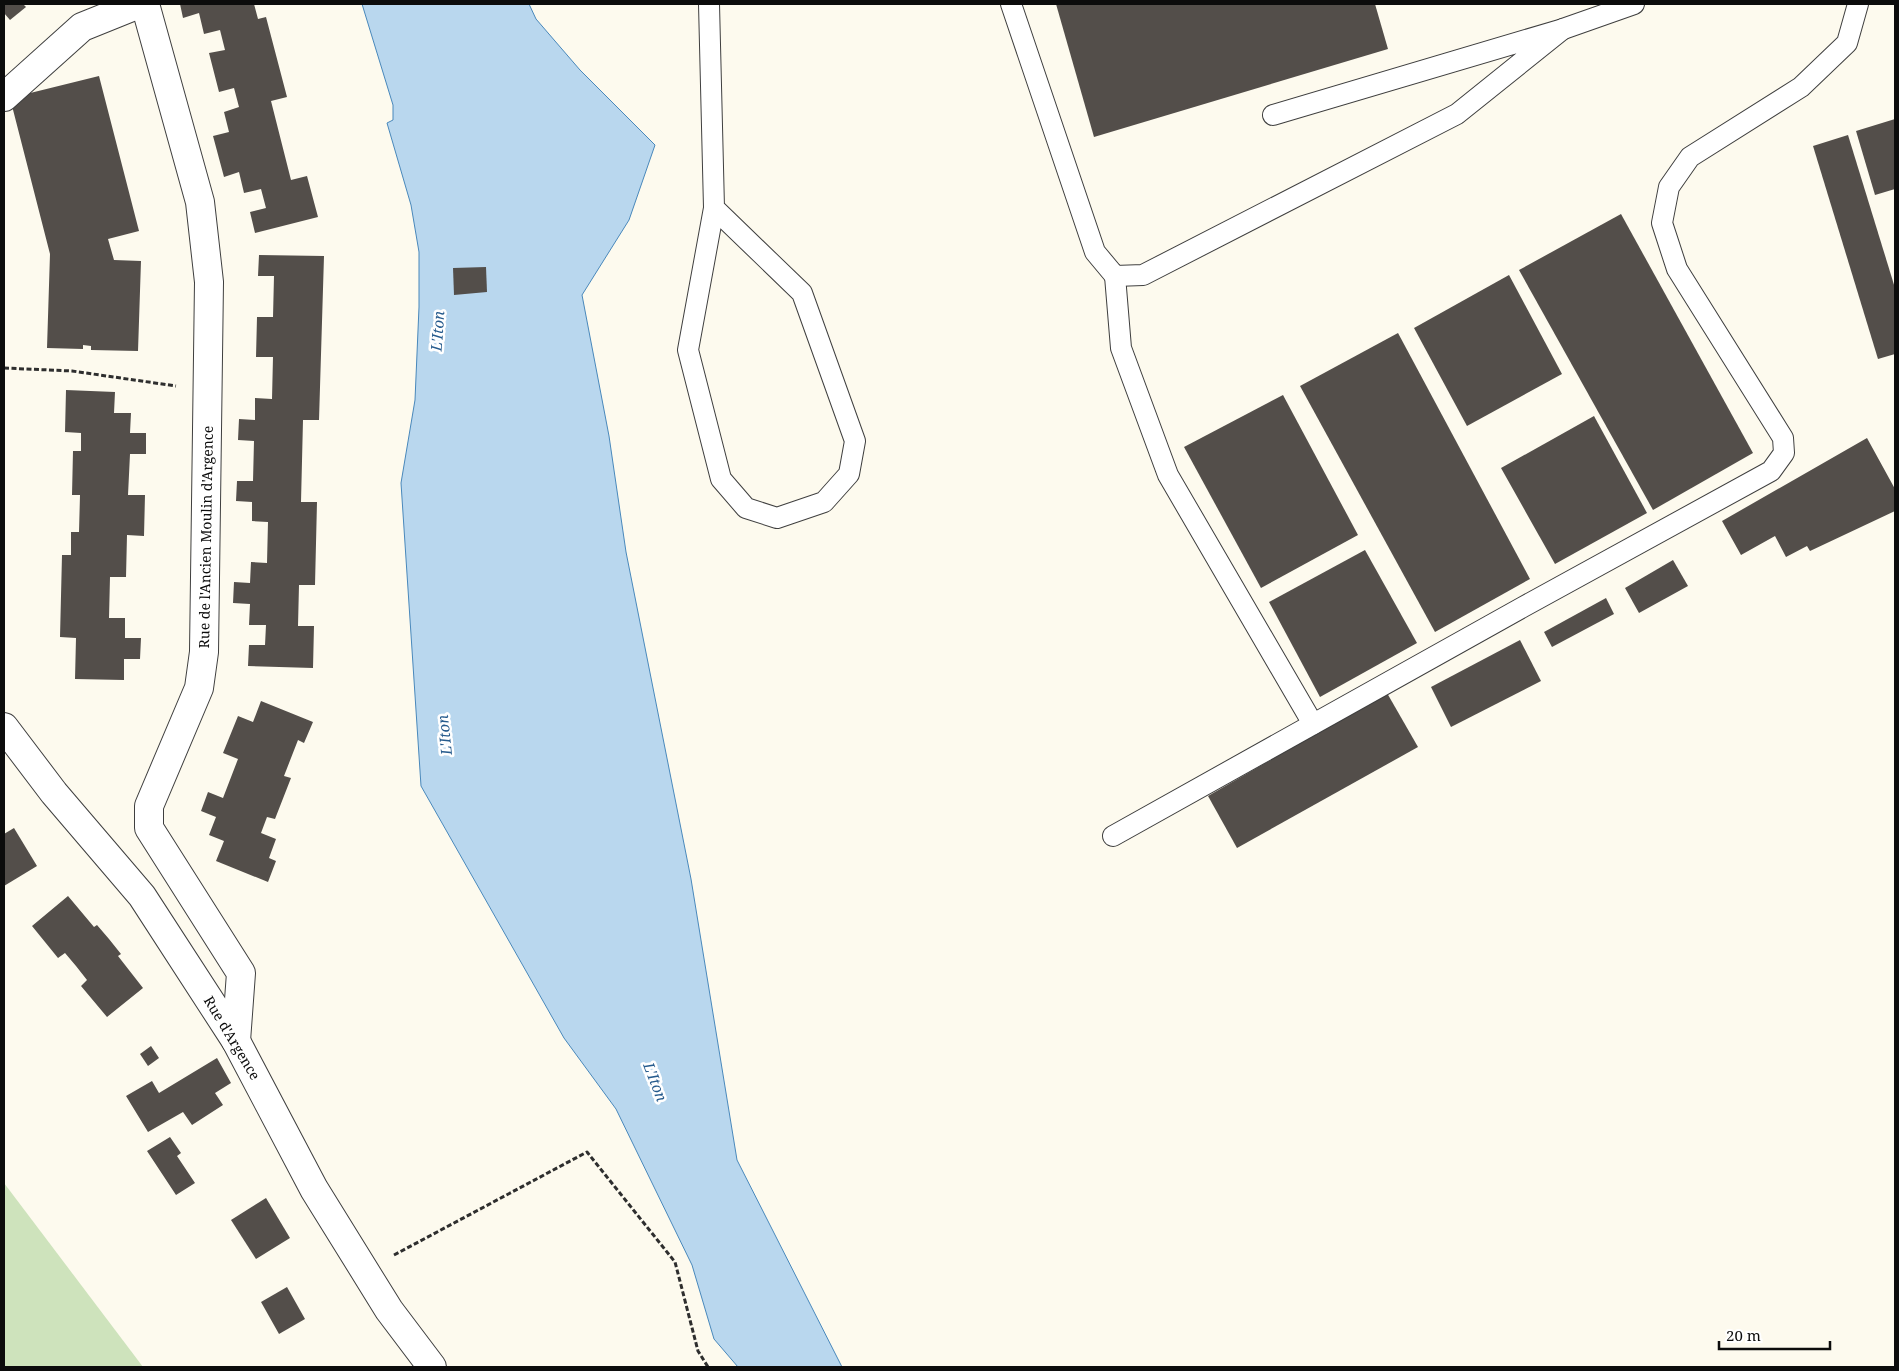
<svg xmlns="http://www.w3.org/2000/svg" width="1899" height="1371" font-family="'Noto Serif',serif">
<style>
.green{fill:#cee3bc}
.water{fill:#b9d7ee;stroke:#4988bb}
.building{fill:#534e4a}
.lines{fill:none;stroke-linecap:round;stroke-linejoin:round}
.service-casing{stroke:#3f3f3f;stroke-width:22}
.minor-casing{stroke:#3f3f3f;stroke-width:30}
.path{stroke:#2e2e2e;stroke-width:3;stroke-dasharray:5 2.5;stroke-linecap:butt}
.service{stroke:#fff;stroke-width:20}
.minor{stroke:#fff;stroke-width:28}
.labels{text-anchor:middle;stroke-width:5;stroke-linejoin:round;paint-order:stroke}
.street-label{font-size:14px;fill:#0c0c0c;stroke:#fff}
.water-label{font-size:15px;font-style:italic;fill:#265b8d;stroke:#fff}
</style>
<rect width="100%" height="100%" fill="#fdfaee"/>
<path class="green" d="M4,1183L134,1355L143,1367H4Z"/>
<path class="water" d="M362,4H529L536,19L580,70L655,145L629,220L582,295L609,436L626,552L691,879L737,1160L842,1367H738L714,1339L692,1265L616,1109L564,1038L421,786L401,483L415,400L419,307V252L411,205L387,123L393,120V105Z"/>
<g class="building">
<path d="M4,4H23L26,7L10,20L4,13Z"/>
<path d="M180,4H254L258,19L266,17L287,97L271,101L291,180L307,176L318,217L255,233L250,212L266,208L261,189L244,193L239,172L224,177L213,136L229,132L224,112L239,107L234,88L219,92L209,53L225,50L220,30L204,34L199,13L183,18Z"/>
<path d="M1056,4H1375L1388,49L1094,137Z"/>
<path d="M99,76L139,231L108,239L114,260L141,261L138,351L91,350V346L83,345V349L47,348L50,254L10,98Z"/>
<path d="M1895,119V189L1875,195L1856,131Z"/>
<path d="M1848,135L1895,288V354L1878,359L1813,146Z"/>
<path d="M1621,214L1753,453L1653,510L1519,270Z"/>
<path d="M259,255L324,256L319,420H303L301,502H317L315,585H299L298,626H314L313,668L248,666L249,645H265L266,625H249L250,604L233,603L234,582L250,583L251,562L267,563L268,522L252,521V502L236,501L237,481H253L254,441L238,440L239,419L255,420V398L272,399L273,357H256L257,317H273L274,276H258Z"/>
<path d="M486,267L487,292L454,295L453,268Z"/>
<path d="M1509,275L1562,374L1467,426L1414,328Z"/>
<path d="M1398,333L1530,579L1435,632L1300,386Z"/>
<path d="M66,390L115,392L114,413H131L130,433H146V454H130L128,495H145L144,536L127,535L126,577H110L109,618H125V638H141L140,659H124V680L75,679L76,638L60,637L62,555H71V532H79L80,495H72L73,451H81V433L65,432Z"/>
<path d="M1283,395L1358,535L1261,588L1184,447Z"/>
<path d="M1594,416L1647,513L1555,564L1501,468Z"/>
<path d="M1867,438L1895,489V511L1810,551L1807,546L1786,557L1775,536L1741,555L1722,521Z"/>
<path d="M1365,550L1417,643L1320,697L1269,602Z"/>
<path d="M1673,560L1688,586L1639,613L1625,588Z"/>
<path d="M1606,598L1614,614L1552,647L1544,632Z"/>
<path d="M1520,640L1541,681L1451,727L1431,687Z"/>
<path d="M1387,693L1418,747L1237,848L1208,796Z"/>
<path d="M261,701L313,722L304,743L298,740L284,776L291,778L275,819L267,817L261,833L276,839L269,858L276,861L268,882L216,861L224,841L209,835L216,817L201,811L208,792L223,798L238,759L223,753L238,716L253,722Z"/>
<path d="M14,828L37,866L4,886V834Z"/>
<path d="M68,896L94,927L97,925L109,939L121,954L118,956L143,988L107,1017L81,986L87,980L76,966L65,953L58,958L32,926Z"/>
<path d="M151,1046L159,1058L148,1066L140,1054Z"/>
<path d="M217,1058L231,1083L215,1093L223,1105L192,1125L183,1112L148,1132L126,1096L152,1081L159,1093Z"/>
<path d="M170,1137L181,1153L177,1156L195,1183L176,1195L147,1151Z"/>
<path d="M266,1198L290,1238L256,1259L231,1220Z"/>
<path d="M287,1287L305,1319L279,1334L261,1302Z"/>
</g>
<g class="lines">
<defs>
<g id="service">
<path d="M709,4L714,208L688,350L721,479L746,508L777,518L824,502L849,474L855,441L802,293L714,208"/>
<path d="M1011,4L1095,252L1115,276L1143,275L1457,114L1563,29L1273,115"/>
<path d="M1563,29L1634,4"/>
<path d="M1115,276L1121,348L1168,475L1313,724"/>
<path d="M1113,836L1523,607L1771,471L1784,453L1783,438L1677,269L1662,223L1669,187L1690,157L1801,87L1847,43L1858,4"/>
</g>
<g id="minor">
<path d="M145,4L200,202L209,282L204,652L199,688L149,806V828L241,973L236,1041"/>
<path d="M4,97L82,27L139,4"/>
<path d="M4,727L54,793L142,896L236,1041L314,1189L389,1310L432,1367"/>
</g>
</defs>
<use href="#service" class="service-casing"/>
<use href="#minor" class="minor-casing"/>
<g class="path">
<path d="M4,368L72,371L176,386"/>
<path d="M394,1255L587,1152L675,1262L698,1351L708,1367"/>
</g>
<use href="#service" class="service"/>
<use href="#minor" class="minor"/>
</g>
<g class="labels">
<g class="street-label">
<text transform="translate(206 537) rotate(-89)" y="5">Rue de l'Ancien Moulin d'Argence</text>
<text transform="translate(232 1038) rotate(59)" y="5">Rue d'Argence</text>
</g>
<g class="water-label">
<text transform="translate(438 331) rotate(-86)" y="5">L'Iton</text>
<text transform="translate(445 735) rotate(-96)" y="5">L'Iton</text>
<text transform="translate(655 1082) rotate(69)" y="5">L'Iton</text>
</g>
</g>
<rect width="1899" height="1371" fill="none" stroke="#0c0c0c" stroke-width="10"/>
<path d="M1719 1341v8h111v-8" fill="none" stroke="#0c0c0c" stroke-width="2.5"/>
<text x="1726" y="1341" font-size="15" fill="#0c0c0c" stroke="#ffffff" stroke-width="4" paint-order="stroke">20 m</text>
</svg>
